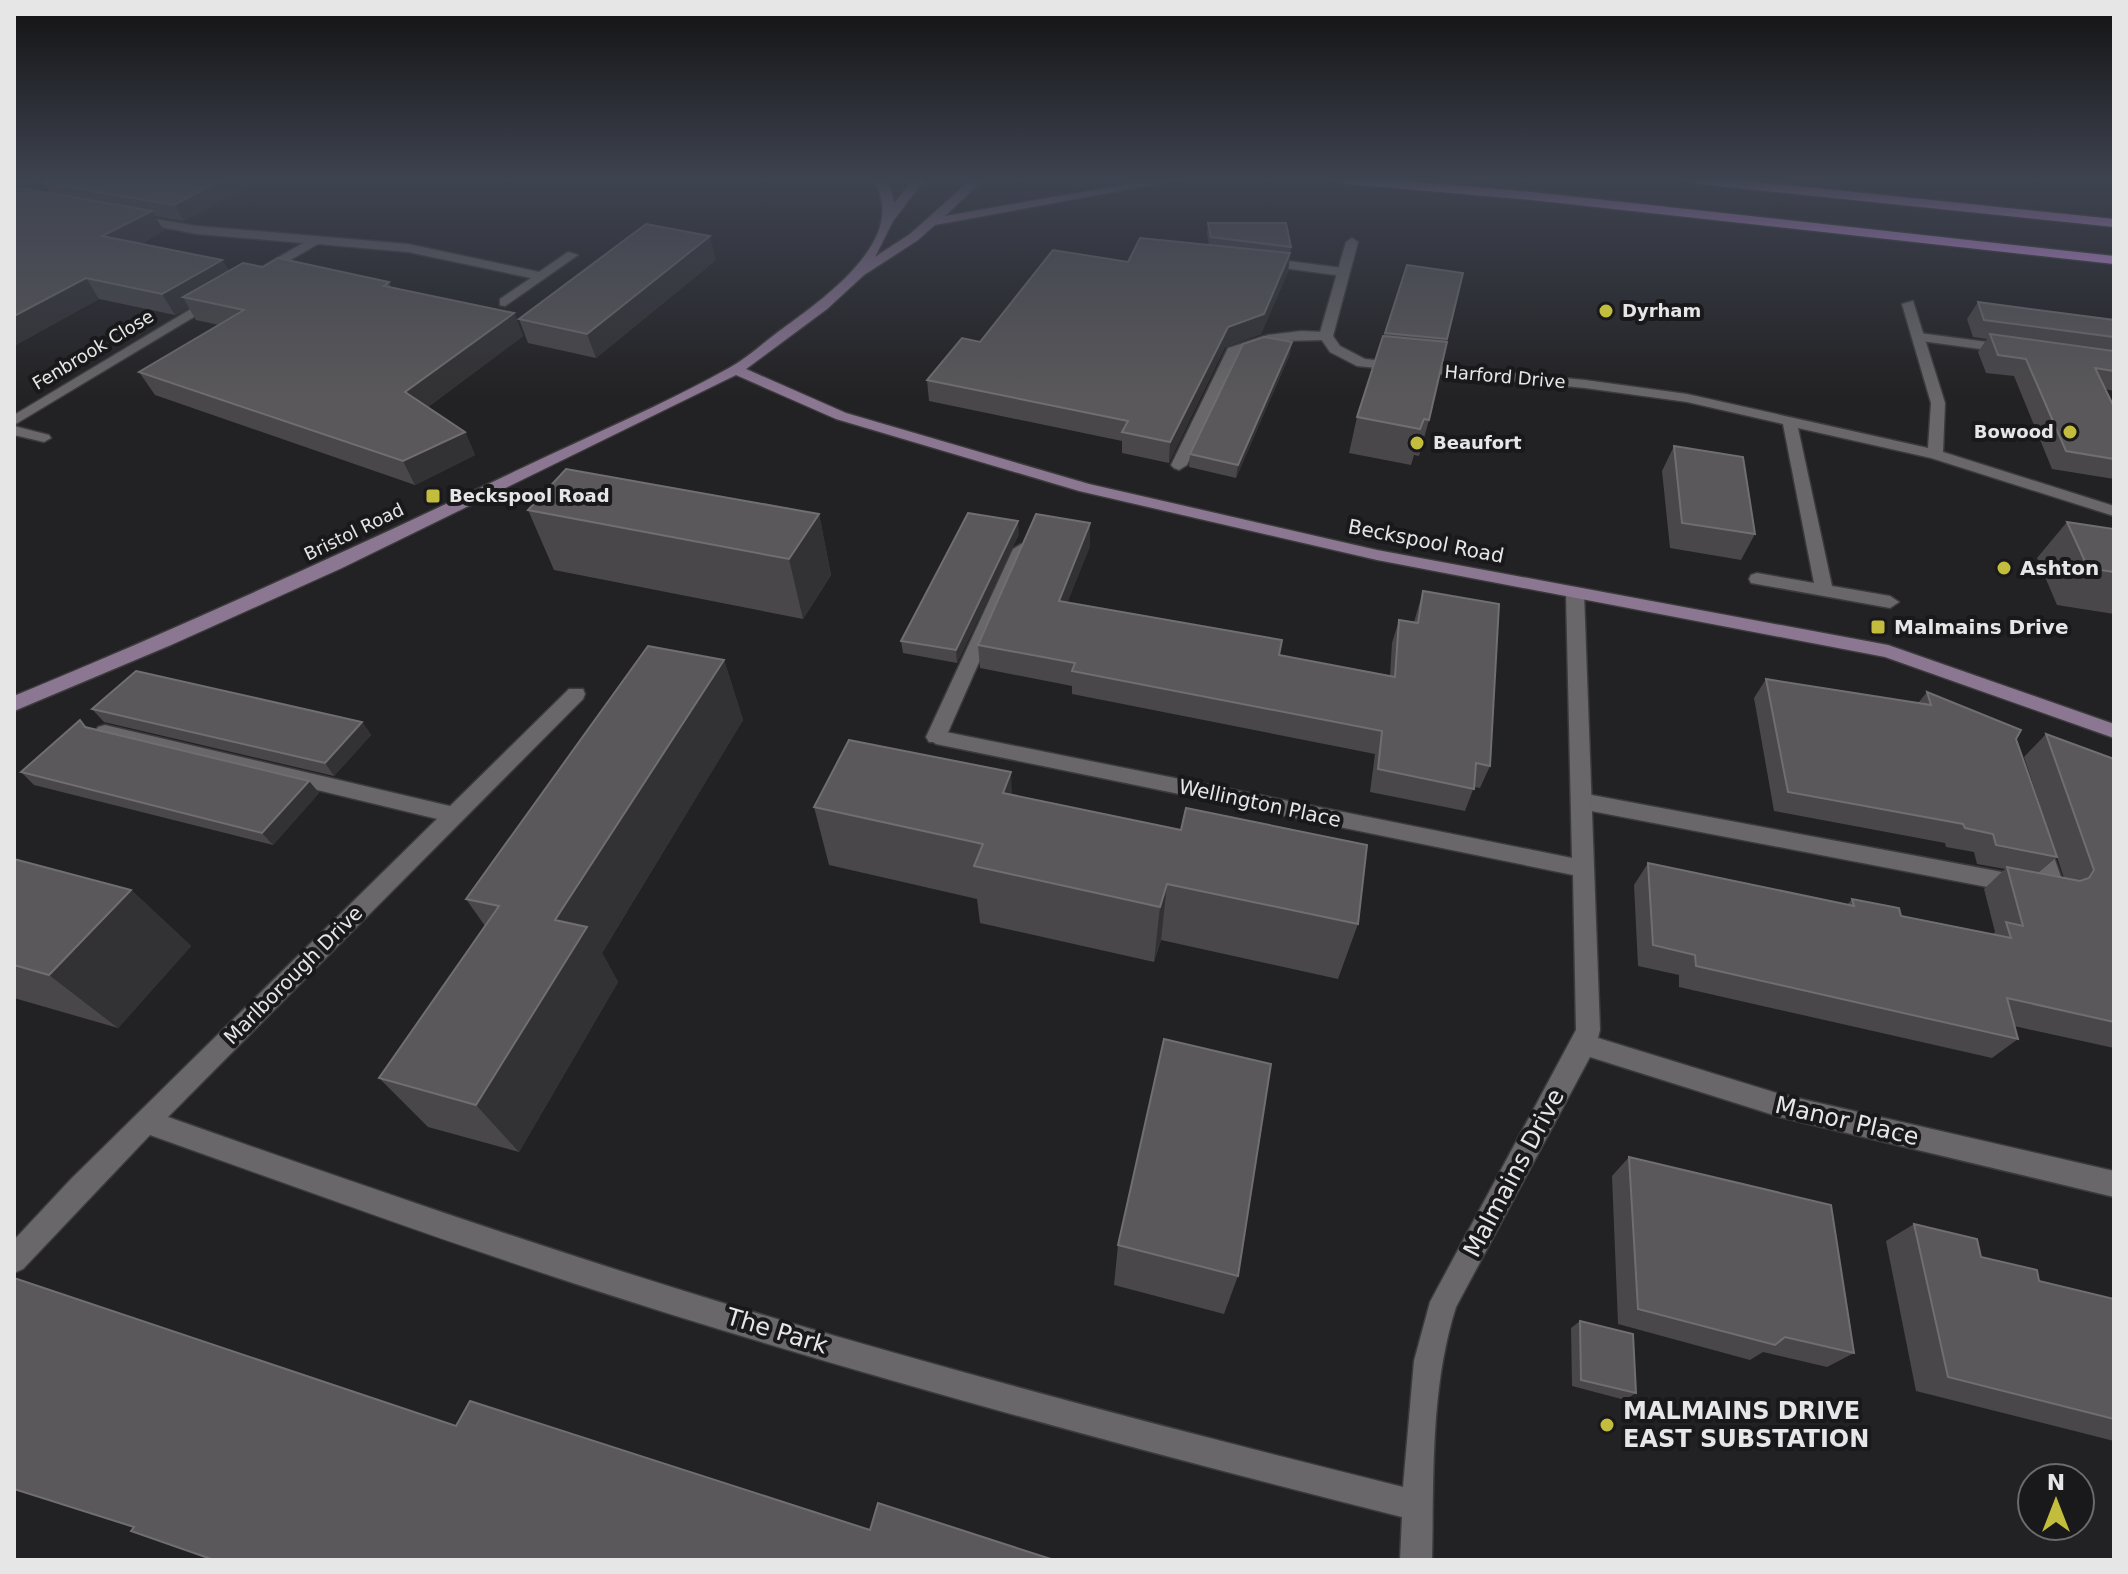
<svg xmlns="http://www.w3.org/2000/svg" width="2128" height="1574" font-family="'DejaVu Sans',sans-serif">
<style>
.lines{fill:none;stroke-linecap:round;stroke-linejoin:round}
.lane-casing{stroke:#3c3b3c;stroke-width:3}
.street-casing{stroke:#3c3b3c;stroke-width:3}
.secondary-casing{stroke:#3c3b3c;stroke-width:3}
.highway-casing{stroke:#3c3b3c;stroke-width:3}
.lane{fill:#696769;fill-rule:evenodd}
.street{fill:#696769;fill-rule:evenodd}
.secondary{fill:#8c7793;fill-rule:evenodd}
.highway{fill:#de9cf6;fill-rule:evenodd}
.wall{fill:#494749;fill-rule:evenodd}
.shaded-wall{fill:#323133}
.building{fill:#5a585a;stroke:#706e70;stroke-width:2}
.poi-dot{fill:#c3bd3e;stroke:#19181a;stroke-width:3}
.labels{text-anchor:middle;stroke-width:8;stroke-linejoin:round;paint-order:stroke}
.far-poi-label{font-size:18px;font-weight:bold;fill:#e7e6e7;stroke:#19181a;text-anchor:start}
.far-street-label{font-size:18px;fill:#e7e6e7;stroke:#19181a}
.street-label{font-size:20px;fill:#e7e6e7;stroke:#19181a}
.poi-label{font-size:20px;font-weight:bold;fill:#e7e6e7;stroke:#19181a;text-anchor:start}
.near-street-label{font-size:24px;fill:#e7e6e7;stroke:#19181a}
.near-poi-label{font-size:24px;font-weight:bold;fill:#e7e6e7;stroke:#19181a;text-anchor:start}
</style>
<rect width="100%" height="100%" fill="#222123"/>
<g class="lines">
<defs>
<g id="lane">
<path d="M1264,258L1343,268L1349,272L1343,276L1260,265V259Z"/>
<path d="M1301,331L1326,332L1333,336L1326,340L1279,341L1239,354L1187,465L1179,470L1174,468L1171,465L1228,348L1268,335Z"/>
<path d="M1919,333L2010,345L2017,349L2010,353L1914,340V334Z"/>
<path d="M1021,544L1029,549L946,737L943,742H929L926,737L1013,549Z"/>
<path d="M105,725L454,807L461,809L464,815L461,821L454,823L98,737L95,732L98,727Z"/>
<path d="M1581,793L2040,879L2028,840L2031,834L2038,832L2045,834L2048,840L2066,891L2063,897L2055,900L1581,809L1574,807L1571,801L1574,795Z"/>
</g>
<g id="street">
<path d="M31,179L30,181L14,188V181Z"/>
<path d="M132,215L197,226L408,244L539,272L568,252L578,255L505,306L500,305V299L531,278L408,252L318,244L261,277L255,273L257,270L303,243L197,234L128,221L126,219Z"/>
<path d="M1352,238L1358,242L1333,336L1340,346L1365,359L1585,380L1687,394L1928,448L1931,403L1902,304L1913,301L1945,403L1943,452L2114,506V516L1931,458L1798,428L1832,586L1890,596L1899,602L1890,608L1751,583L1749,579L1751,575L1757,573L1814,583L1783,424L1687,402L1585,388L1357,366L1330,352L1319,336L1346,242Z"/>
<path d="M211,297L222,300L14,425V415Z"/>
<path d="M14,426L49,435L51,438L44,442L14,435Z"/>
<path d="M1575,587L1584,593L1600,1030L1598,1038L1780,1094L2114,1171V1197L1780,1117L1590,1057L1456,1307C1430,1389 1434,1476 1432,1560H1400L1402,1517C1126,1447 850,1373 579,1285C435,1238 293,1186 150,1135L23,1269L14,1273V1240L71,1179L569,689H583L585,694L583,699L168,1117C343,1179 519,1240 697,1295C930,1366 1166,1428 1403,1487L1414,1361L1430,1302L1576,1030L1573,875L936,744L926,737L936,730L1572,858L1566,593Z"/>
</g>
<path id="secondary" d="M872,179H883L891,190L894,203L914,179H925L893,221L875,257L910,234L972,179H984L945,216L1157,179H1184L935,225L918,240L864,275L827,309L746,369L846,413L1089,484L1377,550L1888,645L2114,724V738L1885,657L1377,560L1079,491L836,419L736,375L342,568L171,645L14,711V696C186,625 354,548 522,468C591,435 663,405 729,368C747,358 762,344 778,332C819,302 914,238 872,179Z"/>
<g id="highway">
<path d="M1330,179H1388L1532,192L2114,256V264L1532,200L1336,183Z"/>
<path d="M1682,179H1731L2114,219V227L1688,183Z"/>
</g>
</defs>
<use href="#lane" class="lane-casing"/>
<use href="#street" class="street-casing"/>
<use href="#secondary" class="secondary-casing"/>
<use href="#highway" class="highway-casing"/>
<use href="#lane" class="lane"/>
<use href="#street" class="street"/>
<use href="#secondary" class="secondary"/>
<use href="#highway" class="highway"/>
</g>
<g class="wall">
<path d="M51,179H261L184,221L155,216L164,231L140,244L222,260L229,271L263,267L389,282L391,287L514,313L523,336L428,407L465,432L475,455L415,485L155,395L139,372L219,325L196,320L189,308L175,315L99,299L14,346L50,193L44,183Z"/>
<path d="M1208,223L1291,247L1288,272L1261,334L1225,347L1169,463L1122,453V441L929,401L927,380L980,342L1128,262L1209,245L1207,234Z"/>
<path d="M716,260L596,358L528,343L519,319Z"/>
<path d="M1407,265L1463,273L1429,420L1419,456L1414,455L1411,465L1349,453L1357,417Z"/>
<path d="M1978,302L2114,320V391L2105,389L2114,407V479L2052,469L2014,376L1986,373L1978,352L1987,339L1973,337L1967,319Z"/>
<path d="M1290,354L1236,478L1189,467L1190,454Z"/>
<path d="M1674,446L1755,534L1741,560L1670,548L1662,471Z"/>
<path d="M528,510L819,514L831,575L803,619L554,570Z"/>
<path d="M2067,522L2114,529V614L2057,605L2037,558Z"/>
<path d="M1019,534L957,663L903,653L901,641Z"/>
<path d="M1090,546L1067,603L1279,655L1390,676L1392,643L1399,620L1414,622L1423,591L1490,766L1480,788L1474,787L1465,811L1370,792L1375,754L1072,694V686L980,668L978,645Z"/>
<path d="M724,660L743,720L602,953L618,982L519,1152L428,1127L379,1078L485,926L466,899Z"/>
<path d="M1766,679L1918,703L1927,692L2016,739L2053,845L2024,757L2046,734L2114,759V1048L2014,1026L2018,1039L1992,1058L1679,987V975L1638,966L1634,885L1648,863L1847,905L1852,899L1901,916L1993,934L1995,932L1984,889L2005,869L1977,864L1974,852L1946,847L1945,843L1774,811L1754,698ZM2057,857L2064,878L2038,873Z"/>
<path d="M92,709L362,722L371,735L334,776L104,722Z"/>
<path d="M80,720L88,728L309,781L319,793L273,845L34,785L21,772Z"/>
<path d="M1012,795L1358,924L1338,979L1161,940L1154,962L980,923L977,899L829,865L814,807Z"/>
<path d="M14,859L131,890L191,946L118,1028L14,998Z"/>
<path d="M1629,1157L1854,1353L1827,1367L1763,1352L1750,1360L1618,1324L1612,1176Z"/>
<path d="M1914,1224L1981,1257L2039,1281L2114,1299V1441L1916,1391L1886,1241Z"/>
<path d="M1118,1245L1238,1276L1224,1314L1114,1285Z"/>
<path d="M1580,1321L1636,1393L1625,1400L1572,1386L1571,1328Z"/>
</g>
<g class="shaded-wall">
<path d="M223,179H261L184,221L174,205Z"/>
<path d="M152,211L164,231L115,257L102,236Z"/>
<path d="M710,236L716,260L596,358L587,334Z"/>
<path d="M1290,253L1288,272L1261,334L1225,347L1169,463L1170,442L1228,327Z"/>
<path d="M222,260L234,281L183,297L189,308L175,315L162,294Z"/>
<path d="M86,278L99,299L14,346V316Z"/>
<path d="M514,313L523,336L416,416L405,392Z"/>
<path d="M1292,342L1290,354L1236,478L1238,465Z"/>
<path d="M465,432L475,455L415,485L403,461Z"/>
<path d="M819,514L831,575L803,619L789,559Z"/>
<path d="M1018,521L1019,534L957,663L956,650Z"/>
<path d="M1090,523V546L1059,624V601Z"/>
<path d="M724,660L743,720L602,953L618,982L519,1152L476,1105L555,920Z"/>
<path d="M362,722L371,735L334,776L325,763Z"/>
<path d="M1011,772L1014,831L1003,793Z"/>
<path d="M309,781L319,793L273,845L262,833Z"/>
<path d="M1167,884L1161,940L1154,962L1160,907Z"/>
<path d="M131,890L191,946L118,1028L49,975Z"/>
</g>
<g class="building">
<path d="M51,179H223L174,205L44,183Z"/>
<path d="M21,188L152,211L102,236L222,260L162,294L86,278L14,316V191Z"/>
<path d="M1208,223H1286L1291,247L1211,237Z"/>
<path d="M646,224L710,236L587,334L519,319Z"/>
<path d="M1140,238L1290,253L1264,314L1228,327L1170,442L1122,432L1128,421L927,380L962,338L980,342L1053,250L1128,262Z"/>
<path d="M278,258L389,282L384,286L514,313L405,392L465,432L403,461L139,372L244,310L183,297L243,263L263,267Z"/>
<path d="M1407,265L1463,273L1447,339L1385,333Z"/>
<path d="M1978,302L2114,320V337L1984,320Z"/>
<path d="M1990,334L2114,351V371L2095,368L2114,407V459L2066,451L2026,359L1998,355Z"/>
<path d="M1383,336L1447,342L1429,420L1424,419L1420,429L1357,417Z"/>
<path d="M1264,337L1292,342L1238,465L1190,454L1243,344Z"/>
<path d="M1674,446L1743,457L1755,534L1682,523Z"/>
<path d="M566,469L819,514L789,559L528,510Z"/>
<path d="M968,513L1018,521L956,650L901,641Z"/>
<path d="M1036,514L1090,523L1059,601L1282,640L1279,655L1395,677L1399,620L1418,623L1423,591L1499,604L1490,766L1476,763L1474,789L1378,769L1382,731L1072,671L1075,663L978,645Z"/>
<path d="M2067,522L2114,529V572L2088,568Z"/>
<path d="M648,646L724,660L555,920L587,927L476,1105L379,1078L499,906L466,899Z"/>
<path d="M136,671L362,722L325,763L92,709Z"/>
<path d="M1766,679L1931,705L1927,692L2021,730L2016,739L2057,857L1996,845L1993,834L1965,828L1963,824L1788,792Z"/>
<path d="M80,720L85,727L309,781L262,833L21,772Z"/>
<path d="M2046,734L2114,759V1022L2007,998L2018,1039L1696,966L1695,955L1653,945L1648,863L1854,906L1852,899L1899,908L1901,916L2011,938L2006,922L2023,926L2007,867L2080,881L2089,878L2094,870Z"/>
<path d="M849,740L1011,772L1003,793L1181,830L1186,808L1367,845L1358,924L1167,884L1160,907L974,866L983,844L814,807Z"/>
<path d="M14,859L131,890L49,975L14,965Z"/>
<path d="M1164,1039L1271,1064L1238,1276L1118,1245Z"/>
<path d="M1629,1157L1831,1205L1854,1353L1785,1337L1775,1345L1638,1309Z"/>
<path d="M1914,1224L1977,1239L1981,1257L2037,1270L2039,1281L2114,1299V1419L1948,1377Z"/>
<path d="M14,1278L456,1426L470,1401L870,1530L878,1503L1054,1560H214L131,1531L134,1527L14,1489Z"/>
<path d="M1580,1321L1633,1334L1636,1393L1581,1380Z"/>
</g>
<linearGradient id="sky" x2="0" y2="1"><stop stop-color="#131213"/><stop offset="0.45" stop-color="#3e4350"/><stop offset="1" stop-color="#3e4350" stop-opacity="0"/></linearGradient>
<rect width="2128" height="400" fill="url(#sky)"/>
<g class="poi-dot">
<circle cx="1606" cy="311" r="8"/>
<circle cx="2070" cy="432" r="8"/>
<circle cx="1417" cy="443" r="8"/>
<rect x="425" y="488" width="16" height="16" rx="4"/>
<circle cx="2004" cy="568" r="8"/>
<rect x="1870" y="619" width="16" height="16" rx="4"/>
<circle cx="1607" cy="1425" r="8"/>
</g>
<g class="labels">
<g class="far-poi-label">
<text x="1622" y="317">Dyrham</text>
<text x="2054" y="438" text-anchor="end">Bowood</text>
<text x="1433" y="449">Beaufort</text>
<text x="449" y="502">Beckspool Road</text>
</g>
<g class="far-street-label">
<text transform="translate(93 350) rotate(-31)" y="6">Fenbrook Close</text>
<text transform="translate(1505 377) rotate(5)" y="6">Harford Drive</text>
<text transform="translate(354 532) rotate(-26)" y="6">Bristol Road</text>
</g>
<g class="street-label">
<text transform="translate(1426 541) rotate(11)" y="7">Beckspool Road</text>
<text transform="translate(1260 803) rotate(12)" y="7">Wellington Place</text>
<text transform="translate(293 975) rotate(-45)" y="7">Marlborough Drive</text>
</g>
<g class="poi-label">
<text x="2020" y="575">Ashton</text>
<text x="1894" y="634">Malmains Drive</text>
</g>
<g class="near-street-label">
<text transform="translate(1847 1121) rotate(13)" y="8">Manor Place</text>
<text transform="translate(1514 1173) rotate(-62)" y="8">Malmains Drive</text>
<text transform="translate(777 1331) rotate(17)" y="8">The Park</text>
</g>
<g class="near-poi-label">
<text x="1623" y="1419">MALMAINS DRIVE<tspan x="1623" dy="28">EAST SUBSTATION</tspan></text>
</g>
</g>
<rect width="2128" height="1574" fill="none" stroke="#e7e6e7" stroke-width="32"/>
<g transform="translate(2056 1502)"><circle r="38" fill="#19181a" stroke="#6b6a6c" stroke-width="2"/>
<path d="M0-6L14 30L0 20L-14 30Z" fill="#c3bd3e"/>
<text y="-12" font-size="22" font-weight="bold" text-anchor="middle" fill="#e7e6e7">N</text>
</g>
</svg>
